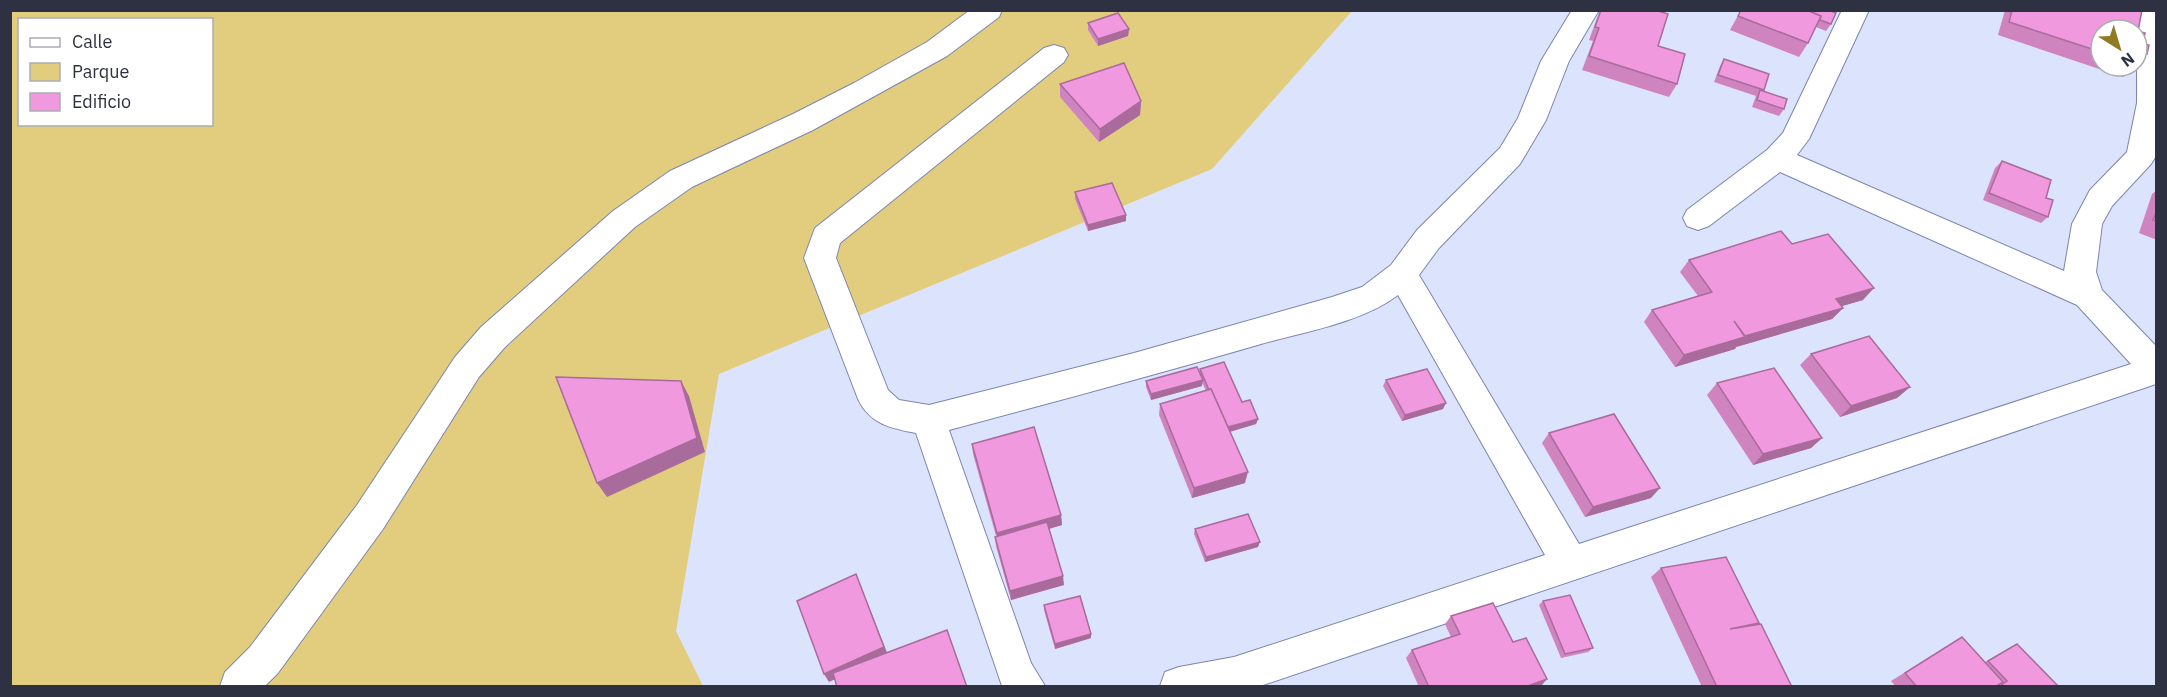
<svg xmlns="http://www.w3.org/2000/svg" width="2167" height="697" font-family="'IBM Plex Sans',sans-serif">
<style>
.green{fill:#e2cd7f;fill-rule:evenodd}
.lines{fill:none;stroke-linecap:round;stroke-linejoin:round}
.minor-casing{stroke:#7c85ad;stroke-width:2}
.minor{fill:#fff;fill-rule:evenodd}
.wall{fill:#cf84bf}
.shaded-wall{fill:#a96b9b}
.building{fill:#f199de;stroke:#a96b9b;stroke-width:1.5}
</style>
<rect width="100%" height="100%" fill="#dce3fd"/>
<path class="green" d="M10,11H1352L1212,169L719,374L676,631L703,686H11ZM20,20H212V124H20Z"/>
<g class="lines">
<defs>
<g id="minor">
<path d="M970,10H1002L999,17L947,56L813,130L692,187L635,227L505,347L479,377L383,529L278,673L265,686H220L225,672L250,647L357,505L455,357L481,327L613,211L670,171L793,114L854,83L927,42Z"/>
<path d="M1572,10H1599L1569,61L1546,120L1520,164L1439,248L1419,275L1579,544L2131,364L2077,305L1780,172L1709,226L1698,230L1687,226L1683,218L1687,210L1767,150L1783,133L1842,10H1869L1809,139L1797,155L2064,271L2072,224L2090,190L2127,152L2137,103V27L2140,10H2156V156L2151,164L2112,206L2102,224L2096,272L2102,290L2156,346V384L1260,686H1160L1165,672L1179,667L1234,657L1545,555L1398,295C1363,322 1304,332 1261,344C1158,374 1054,402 949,430L1031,663L1045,686H1002L916,433C890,428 870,424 858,399L804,258L815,228L1044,48L1054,45L1064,48L1068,55L1064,62L840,243L836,258L888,390L899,400L929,405L1134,353L1332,297L1362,287L1391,265L1417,230L1500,148L1518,118L1541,61Z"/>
</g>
</defs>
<use href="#minor" class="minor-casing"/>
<use href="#minor" class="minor"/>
</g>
<g class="wall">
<path d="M1600,10H1655L1658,46L1677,84L1669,97L1582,70L1593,41L1589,40Z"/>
<path d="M1741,10H1828L1831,24L1826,31L1816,27L1808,43L1799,57L1730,30Z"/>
<path d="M2005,10H2142L2138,31L2147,54L2137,64V30H2101V66H2135L2134,67H2133L2123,77L1998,35Z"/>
<path d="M1088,23L1129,29L1128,36L1098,46L1088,30Z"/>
<path d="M1724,59L1764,90L1763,91L1784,109L1779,116L1752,107L1756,96L1714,82L1720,66Z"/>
<path d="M1060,84L1141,101L1140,115L1099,142L1060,97Z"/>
<path d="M2002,161L2046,198L2048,217L2041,223L1983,200L1995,168Z"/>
<path d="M2157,190V240L2139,233L2152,194Z"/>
<path d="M1075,192L1126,215V221L1088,231L1075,199Z"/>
<path d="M1792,244L1863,300L1842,306L1843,308L1832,319L1736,347L1735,349L1675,367L1644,322L1652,310L1698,296L1680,272L1689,260Z"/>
<path d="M1811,354L1910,387L1897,398L1840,417L1800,365Z"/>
<path d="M1200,369L1242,402L1258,419L1256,424L1230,432L1245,483L1192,498L1159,415L1160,404L1206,391L1202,382V386L1151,400L1146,387V381L1199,373Z"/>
<path d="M1386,380L1443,409L1402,421L1383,386Z"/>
<path d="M1717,383L1822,438L1811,448L1753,465L1707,395Z"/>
<path d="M1549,433L1651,498L1585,517L1542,443Z"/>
<path d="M972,444L1061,515L1062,525L1049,529L1064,585L1011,600L996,546L995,537L996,536L973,454Z"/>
<path d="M1195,529L1258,547L1205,562L1194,534Z"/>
<path d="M1661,568L1759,623L1756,625L1792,687H1702L1651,577Z"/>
<path d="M1543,601L1593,648L1588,652L1561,658L1539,605Z"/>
<path d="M1044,605L1091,634V638L1055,649L1044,610Z"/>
<path d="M1451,616L1513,642L1547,679L1540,687H1419L1406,658L1412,650L1451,637L1445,624Z"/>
<path d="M1962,637L1985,662L2017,644L2059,687H1896L1891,681Z"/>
</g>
<g class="shaded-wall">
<path d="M1129,29L1128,36L1098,46V39Z"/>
<path d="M1141,101L1140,115L1099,142L1100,129Z"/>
<path d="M1126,215V221L1088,231V225Z"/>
<path d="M1874,288L1863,300L1825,311L1836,299Z"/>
<path d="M1843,308L1832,319L1736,347L1735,349L1675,367L1684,355L1744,337L1745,336Z"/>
<path d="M1203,380L1202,386L1151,400V394Z"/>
<path d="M681,381L689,396L705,452L607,497L597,483Z"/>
<path d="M1910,387L1897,398L1840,417L1851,406Z"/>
<path d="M1446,403L1443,409L1402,421L1405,415Z"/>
<path d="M1258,419L1256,424L1225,433L1226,427Z"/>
<path d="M1822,438L1811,448L1753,465L1763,454Z"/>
<path d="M1248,472L1245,483L1192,498L1194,488Z"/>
<path d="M1660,488L1651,498L1585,517L1593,507Z"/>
<path d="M1061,515L1062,525L998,543L997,533Z"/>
<path d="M1260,542L1258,547L1205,562L1206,557Z"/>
<path d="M856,574L888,655L829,682L824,674Z"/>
<path d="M1063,576L1064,585L1011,600L1010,591Z"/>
<path d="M1091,634V638L1055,649V644Z"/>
<path d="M1547,679L1540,687H1525Z"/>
</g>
<g class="building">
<path d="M1601,10H1655L1668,14L1658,46L1685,54L1677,84L1589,56L1599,28L1595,27Z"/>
<path d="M1741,10H1807L1821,16L1808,43L1738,16Z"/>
<path d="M1807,10H1828L1836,13L1831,24L1820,20L1821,16Z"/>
<path d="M2012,10H2142L2138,31L2145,33L2143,44L2149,45L2147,54L2138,51L2137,57V30H2101V52L2009,22Z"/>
<path d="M1118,13L1129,29L1098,39L1088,23Z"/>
<path d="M1724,59L1769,74L1764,90L1718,75Z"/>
<path d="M1124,63L1141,101L1100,129L1060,84Z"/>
<path d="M1760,90L1787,99L1784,109L1757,100Z"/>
<path d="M2002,161L2051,180L2046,198L2053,200L2048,217L1989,193Z"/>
<path d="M1112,183L1126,215L1088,225L1075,192Z"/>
<path d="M2157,211V221L2153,220Z"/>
<path d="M1781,231L1792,244L1828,234L1874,288L1836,299L1843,308L1745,336L1734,321L1745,337L1684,355L1652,310L1712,292L1689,260Z"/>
<path d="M1869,336L1910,387L1851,406L1811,354Z"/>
<path d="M1224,362L1242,402L1250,400L1258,419L1228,427L1211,389L1209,390L1200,369Z"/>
<path d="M1197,367L1203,380L1151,394L1146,381Z"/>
<path d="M1774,368L1822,438L1763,454L1717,383Z"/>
<path d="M1427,369L1446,403L1405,415L1386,380Z"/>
<path d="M556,377L681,381L697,438L597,483Z"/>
<path d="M1211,389L1248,472L1194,488L1160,404Z"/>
<path d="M1614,414L1660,488L1593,507L1549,433Z"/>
<path d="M1034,427L1061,515L997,533L972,444Z"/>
<path d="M1248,514L1260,542L1206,557L1195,529Z"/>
<path d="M1047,522L1063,576L1010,591L995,537Z"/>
<path d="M1726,557L1759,623L1730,629L1761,624L1792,687H1717L1661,568Z"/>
<path d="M856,574L884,647L824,674L797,601Z"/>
<path d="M1570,595L1593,648L1565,654L1543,601Z"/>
<path d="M1080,596L1091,634L1055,644L1044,605Z"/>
<path d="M1493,603L1513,642L1526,638L1547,679L1525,687H1429L1412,650L1460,634L1451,616Z"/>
<path d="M947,630L967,687H837L833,673Z"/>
<path d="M1962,637L2003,682L1995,687H1917L1905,673Z"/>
<path d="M2017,644L2059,687H1999L2007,681L1988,661Z"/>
</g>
<rect width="2167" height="697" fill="none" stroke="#2d3142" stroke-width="24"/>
<rect x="18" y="18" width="195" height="108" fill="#ffffff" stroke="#abadb3" stroke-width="1.5"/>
<rect x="30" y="38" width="30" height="9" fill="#ffffff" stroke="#abadb3" stroke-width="1.5"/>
<text x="72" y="48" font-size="18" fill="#2d3142">Calle</text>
<rect x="30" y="63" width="30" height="18" fill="#e2cd7f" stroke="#abadb3" stroke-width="1.5"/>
<text x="72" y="78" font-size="18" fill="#2d3142">Parque</text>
<rect x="30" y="93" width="30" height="18" fill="#f199de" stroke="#abadb3" stroke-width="1.5"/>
<text x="72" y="108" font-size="18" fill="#2d3142">Edificio</text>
<g transform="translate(2119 48) rotate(143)"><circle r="28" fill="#ffffff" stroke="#abadb3" stroke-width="1.5"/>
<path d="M0-4.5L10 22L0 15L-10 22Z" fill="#917b22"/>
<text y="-9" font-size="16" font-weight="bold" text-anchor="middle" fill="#2d3142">N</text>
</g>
</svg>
